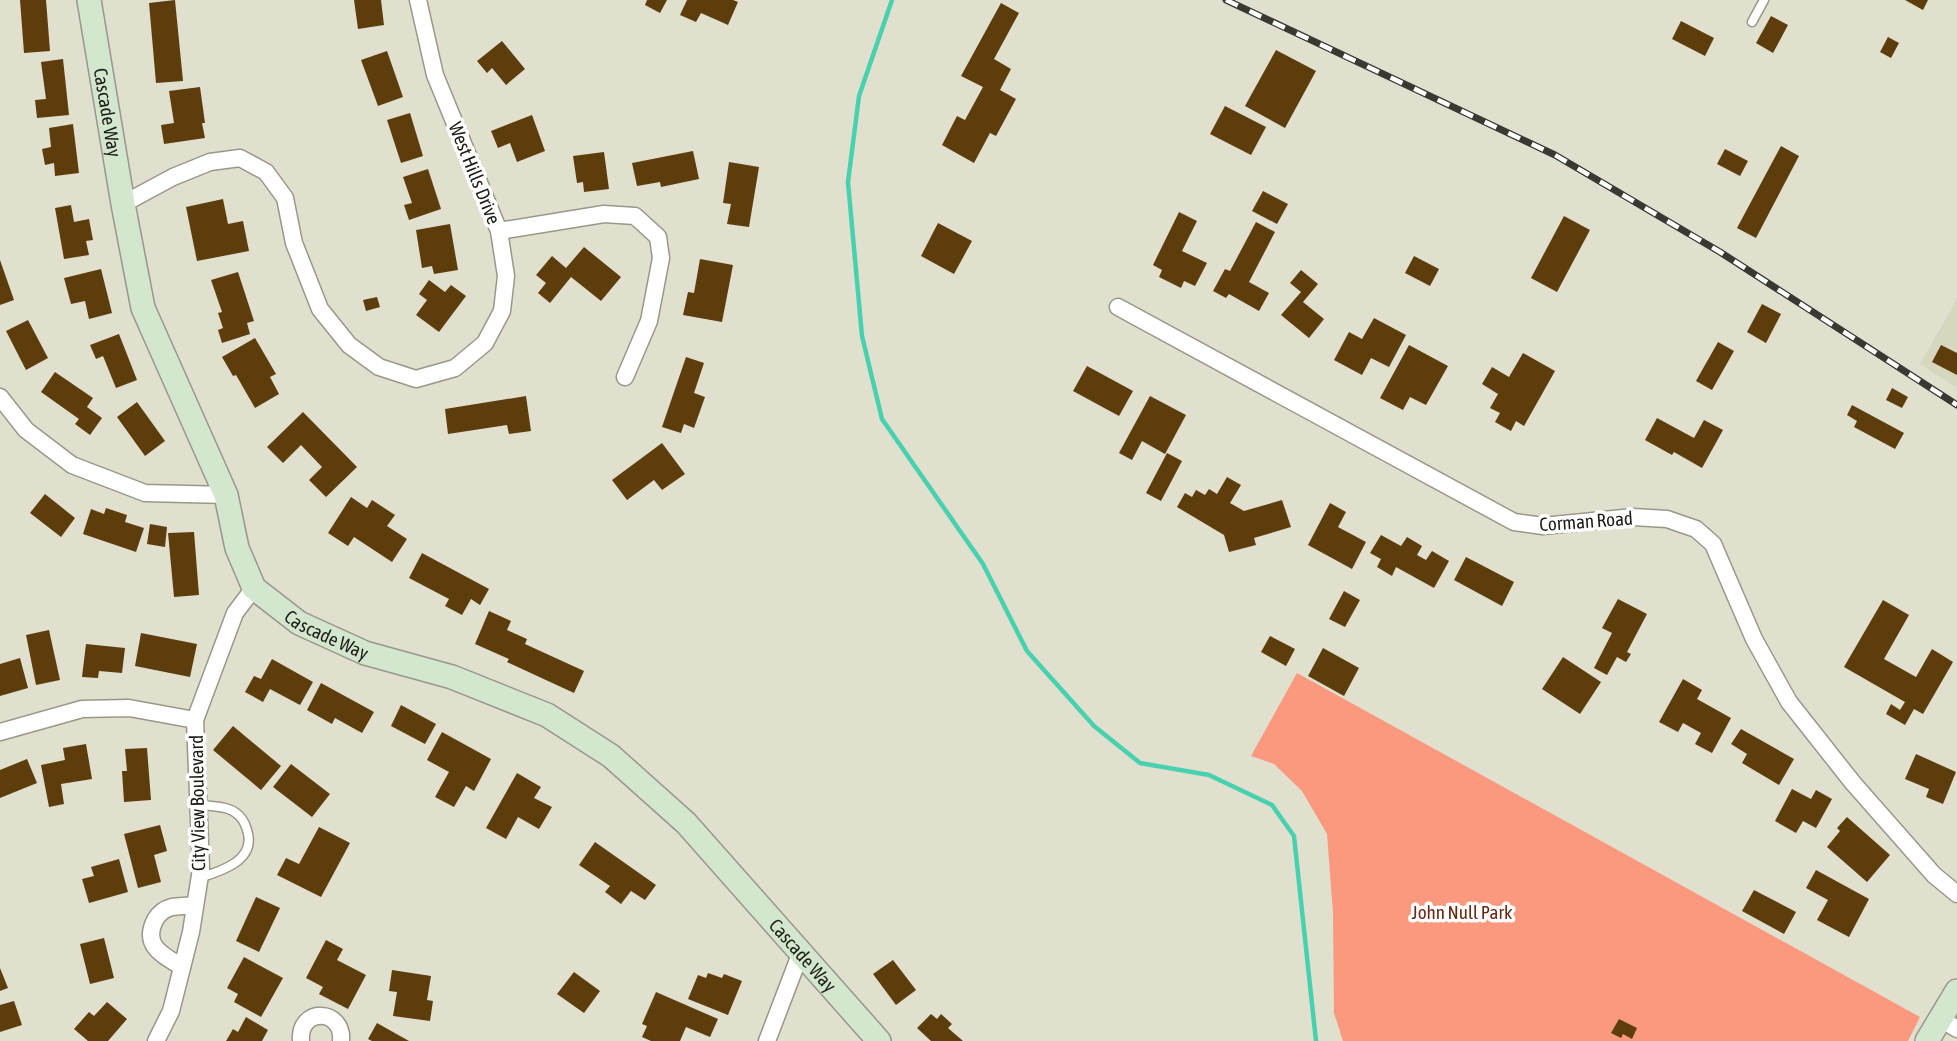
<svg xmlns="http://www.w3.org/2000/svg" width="1957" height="1041" font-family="'Asap Condensed',sans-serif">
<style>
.built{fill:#d7d6be}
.green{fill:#fa997d}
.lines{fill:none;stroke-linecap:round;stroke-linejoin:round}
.stream{stroke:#47d1af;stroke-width:4.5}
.building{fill:#5e3d0c}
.lane-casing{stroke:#999888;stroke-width:11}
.street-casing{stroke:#999888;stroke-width:19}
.secondary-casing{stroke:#999888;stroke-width:26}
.lane{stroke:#fff;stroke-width:8}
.street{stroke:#fff;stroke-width:16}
.secondary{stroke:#d2e7cd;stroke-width:23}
.rail-casing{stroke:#393931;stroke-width:7}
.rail{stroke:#fff;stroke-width:4.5;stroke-dasharray:13;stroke-linecap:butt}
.labels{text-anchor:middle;stroke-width:7;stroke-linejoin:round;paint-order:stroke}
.street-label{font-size:19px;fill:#1e1e18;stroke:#fff}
.park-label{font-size:19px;fill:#672916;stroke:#fff}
</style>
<rect width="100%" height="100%" fill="#e1e0cf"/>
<path class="built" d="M1957,299V388L1920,364Z"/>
<path class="green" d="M1297,673L1920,1017L1908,1041H1343L1334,1013L1333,913L1327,834L1302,791L1274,764L1251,756Z"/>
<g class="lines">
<path class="stream" d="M892,0L859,96L848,182L862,336L882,419L983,564L1027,651L1094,726L1140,763L1209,775L1272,805L1294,836L1316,1041"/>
</g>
<g class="building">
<path d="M20,0H46L50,51L24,53Z"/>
<path d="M175,0L183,81L156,83L149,3Z"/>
<path d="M354,0H381L384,25L358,29Z"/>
<path d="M647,0H667L660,13L645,5Z"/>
<path d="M687,0H733L738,2L728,25L701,13L696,22L680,15Z"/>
<path d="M1905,0H1928L1923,10Z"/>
<path d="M1001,3L1019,13L994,59L1011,69L1000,90L1016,99L996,136L990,133L974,163L942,145L957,116L965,120L983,87L961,76Z"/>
<path d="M1771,16L1788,25L1773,53L1756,43Z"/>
<path d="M1681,21L1714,38L1705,56L1672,39Z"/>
<path d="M1888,37L1899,43L1891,58L1880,52Z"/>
<path d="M502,41L525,69L506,85L492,68L487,73L477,61Z"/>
<path d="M1276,50L1316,71L1285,128L1245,106Z"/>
<path d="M387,51L403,97L378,106L361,60Z"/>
<path d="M63,59L69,115L37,118L35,100L46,99L41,62Z"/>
<path d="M200,87L205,123H202L205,138L164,144L161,125L174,123L169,91Z"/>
<path d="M1225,106L1266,127L1251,155L1210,134Z"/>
<path d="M410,113L423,156L401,163L387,120Z"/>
<path d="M532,115L545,151L517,162L510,143L498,148L491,131Z"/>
<path d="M73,124L79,173L55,176L54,163L45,165L42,149L51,147L49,128Z"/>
<path d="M1781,146L1799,156L1756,238L1737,228Z"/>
<path d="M1725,149L1748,161L1740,176L1717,164Z"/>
<path d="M693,151L699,179L661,187L660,182L637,186L632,163Z"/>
<path d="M604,152L609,189L584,192L583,182L577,183L573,156Z"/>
<path d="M729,162L759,167L749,227L727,224L731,204L723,203Z"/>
<path d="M428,169L441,209L409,220L404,205L412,203L403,177Z"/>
<path d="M1263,191L1288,204L1277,224L1252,211Z"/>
<path d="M223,199L228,224L243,221L249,251L197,261L186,207Z"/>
<path d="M71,205L74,222L89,219L93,240L86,241L89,255L64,259L55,208Z"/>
<path d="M1179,212L1197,221L1182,251L1207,263L1195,286L1184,281L1181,288L1159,277L1162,270L1153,265Z"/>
<path d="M1564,216L1590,230L1557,292L1531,278Z"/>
<path d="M1256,222L1275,232L1249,282L1269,293L1259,311L1229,294L1226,298L1213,291L1225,269L1230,271Z"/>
<path d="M938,223L972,241L954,274L921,256Z"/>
<path d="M450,224L458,270L434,274L432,266L422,268L416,230Z"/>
<path d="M584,247L621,277L601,301L571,277L550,303L538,293L546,283L536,275L552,256L566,268Z"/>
<path d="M1414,256L1439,269L1430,286L1405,273Z"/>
<path d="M700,259L733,265L722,322L683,315L688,292L694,293Z"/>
<path d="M0,260L14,300L0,305Z"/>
<path d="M101,269L112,313L89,319L85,301L71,304L64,278Z"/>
<path d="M1301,270L1318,284L1303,302L1324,319L1309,338L1281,315L1301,292L1290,283Z"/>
<path d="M238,272L254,321L247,323L250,334L222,343L218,330L223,328L218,313L222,312L211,280Z"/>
<path d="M429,280L445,292L451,285L466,296L439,332L416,315L427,300L419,294Z"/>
<path d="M377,297L380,307L366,311L363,300Z"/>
<path d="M1762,304L1781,314L1766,343L1747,332Z"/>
<path d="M1374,318L1406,335L1389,367L1371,358L1362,375L1334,360L1349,332L1362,339Z"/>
<path d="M28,320L48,358L26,370L6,331Z"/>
<path d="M119,334L137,380L116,388L103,356L96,359L90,345Z"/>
<path d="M255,338L276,374L270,377L279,394L255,408L236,375L233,376L222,357Z"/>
<path d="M1718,342L1734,351L1712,390L1696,381Z"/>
<path d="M1409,345L1448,366L1426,405L1410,397L1403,410L1380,398Z"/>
<path d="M1941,345L1957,353V375L1932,362Z"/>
<path d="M1523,353L1555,371L1524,426L1516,421L1511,431L1495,422L1500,413L1490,408L1498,394L1482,384L1492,367L1509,377Z"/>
<path d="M686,357L704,363L694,393L705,397L694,428L684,424L681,433L662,427Z"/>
<path d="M1087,366L1133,391L1119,416L1073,391Z"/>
<path d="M55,372L93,398L87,407L102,418L90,435L75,424L79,419L41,392Z"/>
<path d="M1892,388L1908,397L1902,408L1886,400Z"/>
<path d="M526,396L531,431L509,434L507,425L448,434L445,409Z"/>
<path d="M1150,396L1186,415L1165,454L1142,441L1132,460L1119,453Z"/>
<path d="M137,402L165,441L145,456L117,417Z"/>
<path d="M1852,405L1904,433L1895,449L1854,427L1857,421L1847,415Z"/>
<path d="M303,412L357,467L326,497L309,480L322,467L301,445L283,463L267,447Z"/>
<path d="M1657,418L1694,438L1704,420L1723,430L1702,468L1674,452L1672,455L1645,440Z"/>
<path d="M662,443L685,474L662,490L654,480L627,500L612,480Z"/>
<path d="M1167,453L1182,461L1161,501L1146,493Z"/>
<path d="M1227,477L1241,485L1230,503L1244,511L1282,500L1291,527L1254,538L1256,545L1229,552L1224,535L1177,507L1185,493L1192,497L1196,490L1205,495L1209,489L1217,494Z"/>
<path d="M45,494L75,518L61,537L30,513Z"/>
<path d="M351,497L367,508L372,500L395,515L387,526L407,539L392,562L354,537L348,546L328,533Z"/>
<path d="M1330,503L1346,512L1338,527L1366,542L1352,569L1308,545Z"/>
<path d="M106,508L127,515L125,522L144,528L136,552L83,534L91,509L104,514Z"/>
<path d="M150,524L167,527L165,547L147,544Z"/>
<path d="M194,532L199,595L174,597L168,533Z"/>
<path d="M1381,535L1401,546L1407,537L1422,546L1417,555L1426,560L1432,551L1449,561L1434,588L1396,567L1392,576L1377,567L1381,559L1370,553Z"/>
<path d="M422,553L489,589L480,605L471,599L462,615L445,606L449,599L409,578Z"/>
<path d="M1466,557L1514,582L1502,606L1454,580Z"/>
<path d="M1344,591L1360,600L1345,627L1329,619Z"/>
<path d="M1618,599L1647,614L1627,652L1631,654L1626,662L1617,657L1607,675L1594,668L1612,633L1602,628Z"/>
<path d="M1883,600L1909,615L1884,659L1916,677L1932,649L1953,662L1923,714L1914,709L1905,725L1886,714L1891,704L1900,710L1905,702L1844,667Z"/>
<path d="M489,611L511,621L507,630L527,639L525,644L584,671L574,693L507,662L509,659L475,644Z"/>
<path d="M49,630L60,680L36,685L26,635Z"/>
<path d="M141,633L197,644L190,677L135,666Z"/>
<path d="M1270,636L1295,649L1286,666L1261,652Z"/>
<path d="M86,644L125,648L122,673L99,671L98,678L82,677Z"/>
<path d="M1323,648L1359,668L1344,696L1308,676Z"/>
<path d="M1563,657L1601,682L1580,714L1542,689Z"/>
<path d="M20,658L28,688L0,696V664Z"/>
<path d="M272,659L313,682L300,705L270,689L263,702L245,692L254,676L261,679Z"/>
<path d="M1683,679L1702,690L1697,699L1731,718L1712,753L1695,744L1701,733L1683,723L1678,732L1659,722Z"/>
<path d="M321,683L374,712L362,733L335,718L332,724L307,710Z"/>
<path d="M401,705L436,724L425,744L391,726Z"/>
<path d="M233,726L281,766L261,790L213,750Z"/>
<path d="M1741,729L1794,759L1779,785L1742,763L1747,754L1731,744Z"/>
<path d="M442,732L491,759L474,791L466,786L454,807L435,797L449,772L427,760Z"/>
<path d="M86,744L92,779L61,784L64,804L49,807L41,765L65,760L63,748Z"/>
<path d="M147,748L151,800L124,802L122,771H127L125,749Z"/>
<path d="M1916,754L1956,772L1943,804L1926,797L1929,789L1905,779Z"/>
<path d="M27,759L37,783L0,798V770Z"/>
<path d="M291,764L330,794L312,817L273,787Z"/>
<path d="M517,773L541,787L534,798L552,807L539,829L518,817L506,839L486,828Z"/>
<path d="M1792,789L1811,799L1816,790L1832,799L1816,828L1803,821L1796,833L1775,821Z"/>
<path d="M1847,817L1890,855L1867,882L1827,847L1840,831L1837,828Z"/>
<path d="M160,825L167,851L154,855L161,882L138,888L124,834Z"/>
<path d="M319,827L350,843L321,897L277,875L286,858L299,864Z"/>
<path d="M595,842L656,885L645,900L631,891L621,904L605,892L610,886L579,865Z"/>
<path d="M119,859L128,892L89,903L82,879L94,876L91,867Z"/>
<path d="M1816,870L1869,899L1849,937L1817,920L1828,900L1806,888Z"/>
<path d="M1754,890L1796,912L1784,934L1742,911Z"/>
<path d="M256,897L280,908L259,952L236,941Z"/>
<path d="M104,938L114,978L90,984L80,944Z"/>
<path d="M326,940L343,949L337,960L366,975L348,1009L319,994L323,987L306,978Z"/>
<path d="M244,957L283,978L261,1017L234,1002L238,994L227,988Z"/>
<path d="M893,960L916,990L896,1005L873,974Z"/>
<path d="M0,968L8,988L0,991Z"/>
<path d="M392,970L431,976L427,1000L433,1001L430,1021L393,1016L397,992L389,991Z"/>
<path d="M574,972L600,991L584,1013L557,994Z"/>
<path d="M708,973L722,978L724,974L742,981L728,1015L688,999L698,975L706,978Z"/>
<path d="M656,992L718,1019L710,1037L686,1027L680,1041H651L642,1037L647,1026L642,1024Z"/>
<path d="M14,1001L22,1025L0,1032V1005Z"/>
<path d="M107,1002L127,1019L108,1041H88L74,1029L89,1012L94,1016Z"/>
<path d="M931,1014L937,1019L941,1014L952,1024L948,1028L963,1041H931L917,1028Z"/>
<path d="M246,1017L268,1030L262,1041H226L233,1029L238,1032Z"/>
<path d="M1619,1019L1637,1028L1632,1039L1623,1034L1621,1038L1611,1033Z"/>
<path d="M377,1023L409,1041H372L368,1039Z"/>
</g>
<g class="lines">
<defs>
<g id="lane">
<path d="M1752,22L1764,0"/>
<path d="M198,804C206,806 216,806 225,808C237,811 244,819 247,830C257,860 222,871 199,878"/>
</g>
<g id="street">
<path d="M123,204L173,177L210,162L240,158L266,172L285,198L294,243L320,309L349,345L379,367L416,379L455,368L485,343L502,311L506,276L499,231L435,75L418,0"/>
<path d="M499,231L604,214L635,216L658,237L661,258L649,321L625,377"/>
<path d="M1118,307L1514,522L1543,526L1633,517L1667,519L1696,529L1713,544L1754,639L1789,702L1853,783L1934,875L1957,894"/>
<path d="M0,397L26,430L72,465L145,493L226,495"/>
<path d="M0,732L82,709L129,708L195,720"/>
<path d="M182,967C163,955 142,946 155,920C159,913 164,909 172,907C180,906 188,906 195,905"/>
<path d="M1941,1019L1957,1029"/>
<path d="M156,1041L171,1011L191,932L201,869L195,720L235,613L254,588"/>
<path d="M301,1041C298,1007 344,1008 341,1041"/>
<path d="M767,1041L801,952"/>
</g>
<g id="secondary">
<path id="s1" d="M89,0L123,204L143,308L226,495L237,548L254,588L299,623L365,653L452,677L547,715L611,756L686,823L879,1041"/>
<path d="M1927,1041L1957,991"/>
</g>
</defs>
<use href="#lane" class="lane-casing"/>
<use href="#street" class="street-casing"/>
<use href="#secondary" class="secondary-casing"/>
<use href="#lane" class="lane"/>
<use href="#street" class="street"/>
<use href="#secondary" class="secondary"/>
<defs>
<path id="rail" d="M1226,0L1555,155L1720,252L1957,405"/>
</defs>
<use href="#rail" class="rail-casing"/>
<use href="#rail" class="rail"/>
</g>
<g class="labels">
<g class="street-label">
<text dy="7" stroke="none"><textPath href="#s1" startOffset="114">Cascade Way</textPath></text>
<text transform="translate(475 173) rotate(68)" y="7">West Hills Drive</text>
<text transform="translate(1586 521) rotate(-4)" y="7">Corman Road</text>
<text dy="7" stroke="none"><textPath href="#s1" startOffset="702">Cascade Way</textPath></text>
<text transform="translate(197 803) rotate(-91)" y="7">City View Boulevard</text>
<text dy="7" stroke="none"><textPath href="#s1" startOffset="1290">Cascade Way</textPath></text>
</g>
<g class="park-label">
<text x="1462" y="919">John Null Park</text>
</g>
</g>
</svg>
